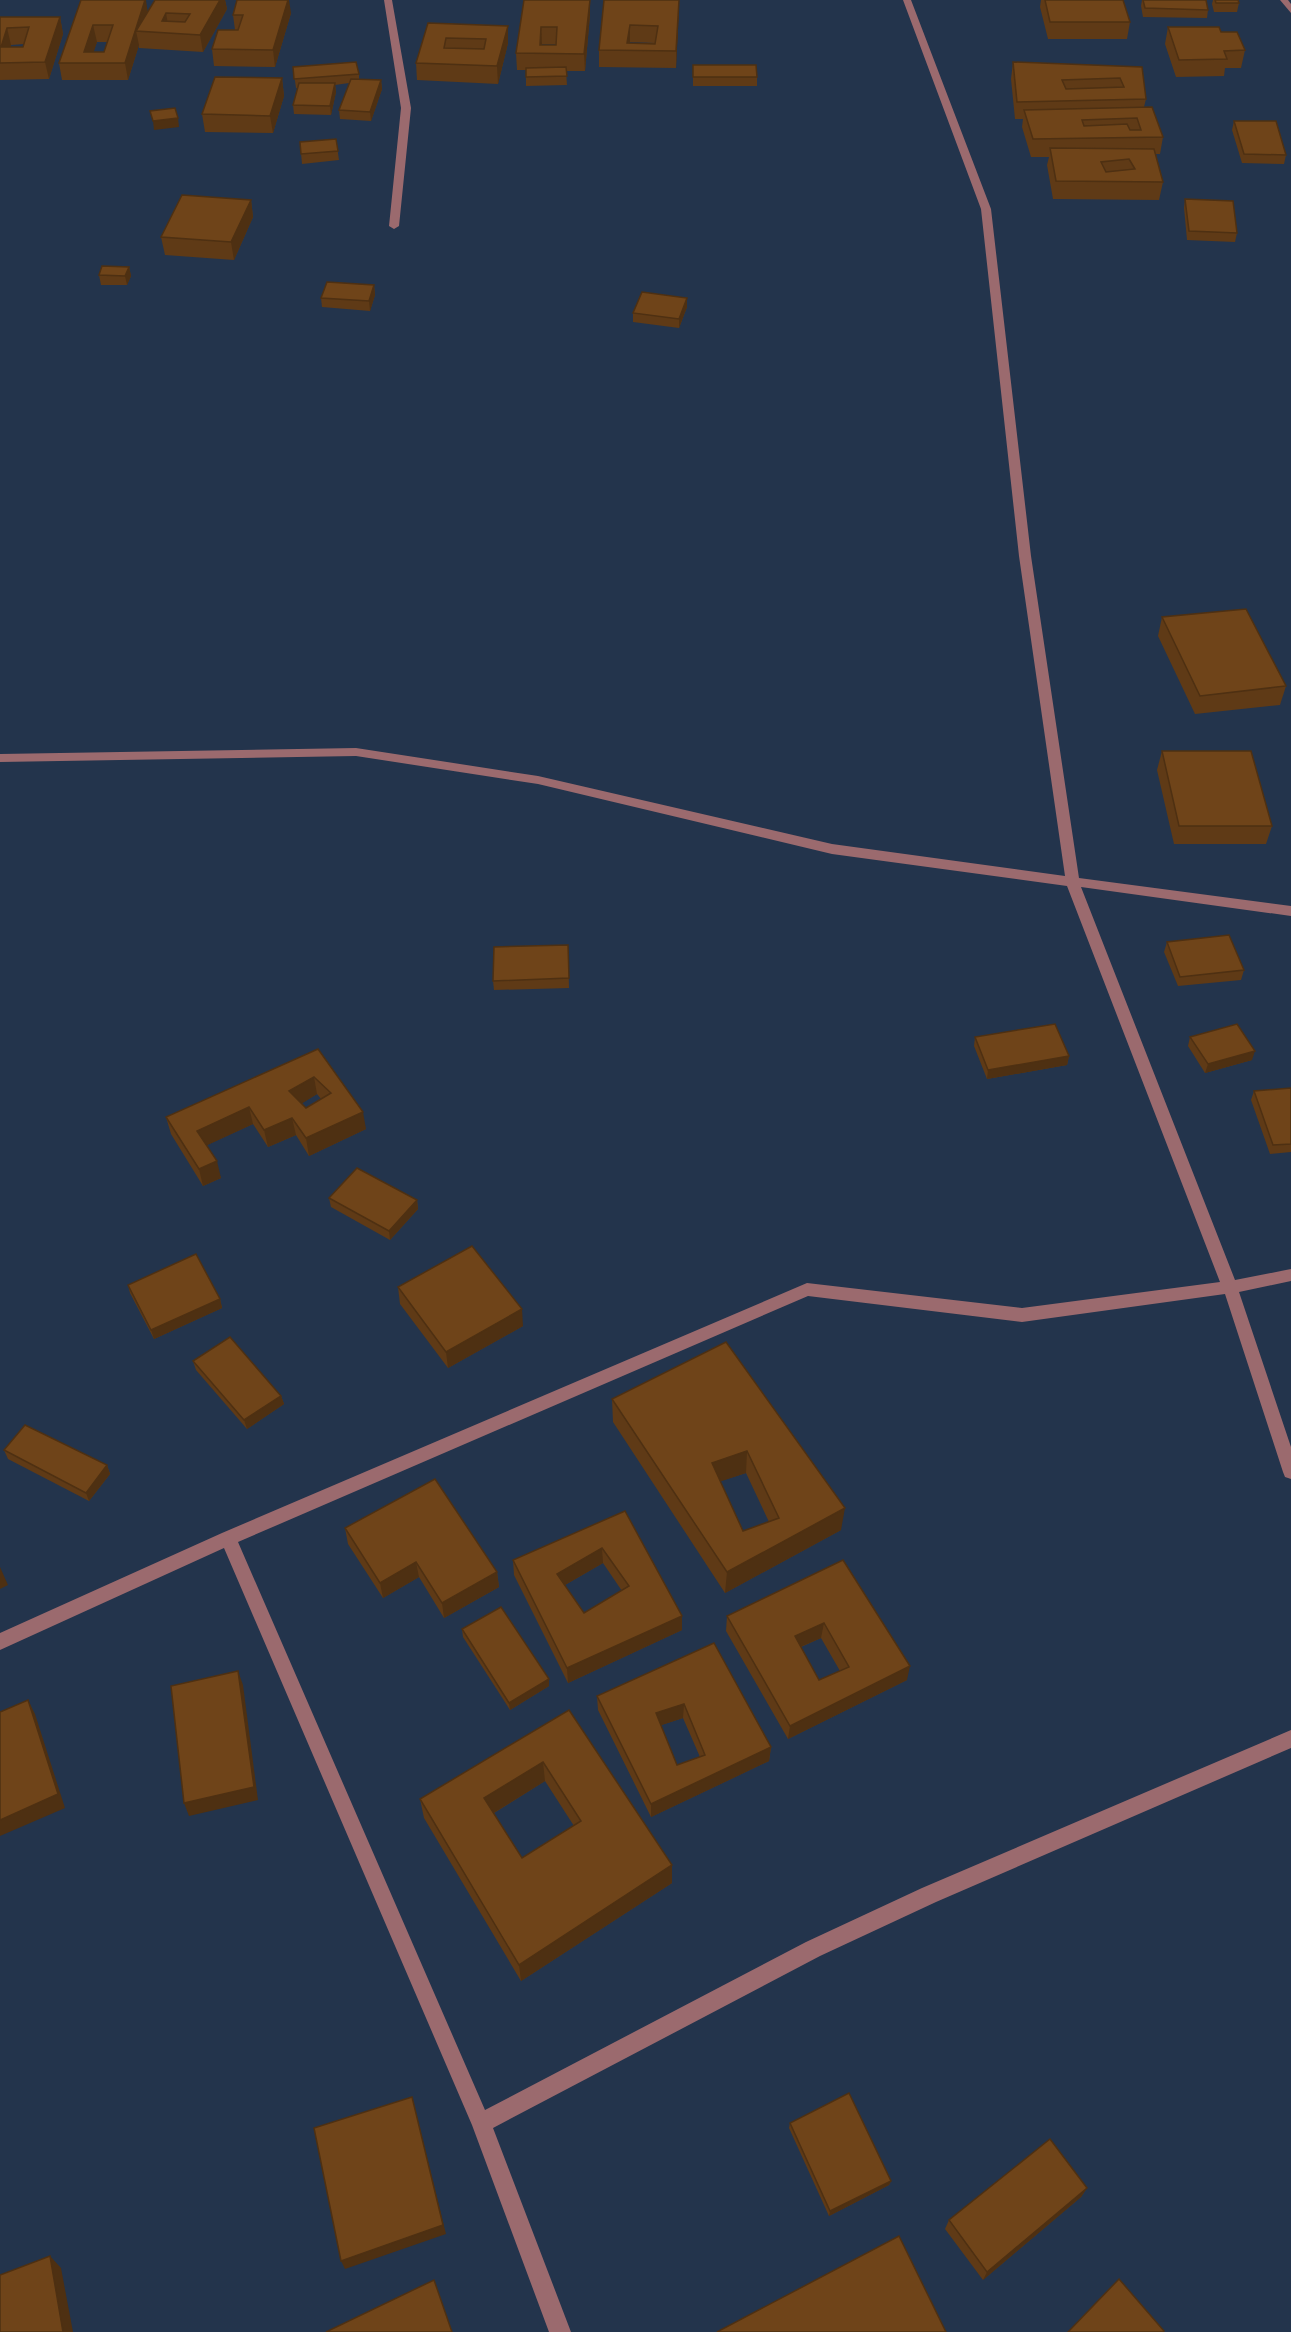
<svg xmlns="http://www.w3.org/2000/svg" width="1291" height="2332" font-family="'Open Sans',sans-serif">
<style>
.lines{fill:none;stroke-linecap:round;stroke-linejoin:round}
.minor{fill:#9b6a6e;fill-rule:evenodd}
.wall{fill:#5f3a16;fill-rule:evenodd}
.shaded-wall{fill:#4e3012}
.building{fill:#6f4419;stroke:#4e3012;stroke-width:1.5;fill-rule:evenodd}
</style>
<rect width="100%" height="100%" fill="#23344c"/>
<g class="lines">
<g class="minor">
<path d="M384,0H392L411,108L399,226L394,229L389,226L401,108Z"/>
<path d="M903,0H911L991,209L1031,556L1079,878L1291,906V916L1081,887L1235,1280L1291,1269V1281L1239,1292L1291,1447V1479L1285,1477L1283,1472L1225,1294L1022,1322L808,1296L238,1542L485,2110L806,1942L922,1888L1291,1730V1748L936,1902L820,1956L493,2128L571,2332H549L472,2125L224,1548L0,1650V1633L222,1533L807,1283L1022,1308L1220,1282L1067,886L832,854L538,784L356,756L0,762V754L356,748L538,776L832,844L1065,876L1019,556L981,209Z"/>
<path d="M1280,0H1288L1291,4V13Z"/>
</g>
</g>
<g class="wall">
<path d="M81,0L148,11L155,0H225L227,9L203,52L139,48V45L128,80H62L59,63ZM97,42H107L104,52H93Z"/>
<path d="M524,0L590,15L585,71H566L567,85L526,86V70H517L516,53ZM542,44H556V45H542Z"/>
<path d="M604,0H679L676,68L599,67V50ZM630,42L655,43H630Z"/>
<path d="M1041,0H1123L1130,22L1127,39H1048L1040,7Z"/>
<path d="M1142,0H1206L1208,10L1207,18L1143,17L1141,6Z"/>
<path d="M1213,0H1238L1239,3L1237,12H1214L1212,4Z"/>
<path d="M291,13L275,67L214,66L212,49L235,30L233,15Z"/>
<path d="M0,17H60L63,34L49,79L0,80ZM24,44L23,47H10L11,45Z"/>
<path d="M428,23L508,43L498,84L417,80L416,63Z"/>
<path d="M1168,27L1221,32L1245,50L1241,68H1225L1224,76L1176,77L1165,44Z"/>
<path d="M1013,62L1142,67L1146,99L1144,107L1163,137L1160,154H1156L1163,182L1159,200L1053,199L1047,165L1049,157H1031L1022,127L1023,119H1015L1011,79Z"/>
<path d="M693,65L757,77V86H693Z"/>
<path d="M293,67L359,74V80H381L382,89L371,121L340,119L339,110L349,83L335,85L336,92L331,115L294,114L293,105L298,88H296Z"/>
<path d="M282,78L284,96L273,133L205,132L202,114Z"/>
<path d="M1234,121L1286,155L1284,164L1242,163L1232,130Z"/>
<path d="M336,139L339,160L302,164L300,142Z"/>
<path d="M1185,199L1237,233L1235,242L1187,240L1184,208Z"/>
<path d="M251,200L253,217L234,260L165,255L161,237Z"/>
<path d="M129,267L131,276L127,285H101L99,275Z"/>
<path d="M374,285L375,295L370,311L322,307L321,298Z"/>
<path d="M687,298V307L679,328L633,322V313Z"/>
<path d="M1162,617L1286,686L1280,705L1195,714L1158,636Z"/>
<path d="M1162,751L1272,826L1266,844H1174L1157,770Z"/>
<path d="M1167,942L1244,970L1241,980L1178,986L1164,952Z"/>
<path d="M568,945L569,988L494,990L493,981Z"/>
<path d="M975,1037L1069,1056L1067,1065L987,1079L974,1046Z"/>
<path d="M1190,1037L1252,1060L1205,1073L1188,1046Z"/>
<path d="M318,1049L366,1129L309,1156L296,1135L268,1147L253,1124L207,1145L221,1178L203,1186L171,1134L166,1117ZM317,1094L321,1099L306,1108L302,1103Z"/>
<path d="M1291,1088V1152L1270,1154L1251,1100L1254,1091Z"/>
<path d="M329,1198L417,1200L418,1209L390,1240L331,1207Z"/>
<path d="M128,1285L220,1299L222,1308L154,1339L130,1293Z"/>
<path d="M398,1287L523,1326L448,1368L400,1304Z"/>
<path d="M726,1342L841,1530L725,1593L613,1422L612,1399ZM746,1473L769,1522L743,1531L720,1481Z"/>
<path d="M193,1361L281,1396L284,1404L247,1429L196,1370Z"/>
<path d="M4,1450L107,1465L110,1474L89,1501L8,1459Z"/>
<path d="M625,1511L682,1630L568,1683L514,1575L513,1560ZM603,1563L622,1591L584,1613L565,1585Z"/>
<path d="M345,1528L497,1572L499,1587L444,1618L419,1577L383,1598L348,1544Z"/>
<path d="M843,1560L907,1680L788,1739L726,1631L727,1616ZM821,1638L840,1671L819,1680L801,1647Z"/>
<path d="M462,1629L549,1686L510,1710L463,1637Z"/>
<path d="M714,1643L771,1747L769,1761L651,1817L598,1710L597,1696ZM683,1718L700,1757L677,1765L661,1725Z"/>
<path d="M569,1710L672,1865V1883L521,1981L424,1818L420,1799ZM545,1781L574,1826L522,1858L494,1813Z"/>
<path d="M790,2123L891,2181L889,2185L829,2216L789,2128Z"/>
<path d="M1087,2188L1081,2197L983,2280L945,2229L949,2220Z"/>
</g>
<g class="shaded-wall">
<path d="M145,0H146L148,14L136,31L139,45L128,80L125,63Z"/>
<path d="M220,0H225L227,9L203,52L200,35Z"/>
<path d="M288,0H289L291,13L275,67L273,50Z"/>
<path d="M590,0V15L585,71L584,54Z"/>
<path d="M679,0V10L676,68V51Z"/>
<path d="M166,13L169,30L162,21Z"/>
<path d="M60,17L63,34L49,79L45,62Z"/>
<path d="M93,25L97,42L90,63L84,52Z"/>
<path d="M630,25V42L628,51L627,43Z"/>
<path d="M508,26V43L498,84L497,66Z"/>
<path d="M541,27L542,44L541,54L540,45Z"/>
<path d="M7,28L11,45L6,63L1,47Z"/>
<path d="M282,78L284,96L273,133L270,116Z"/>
<path d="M381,80L382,89L371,121L370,112Z"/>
<path d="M335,83L336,92L331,115L330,106Z"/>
<path d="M178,118L179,127L154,130L153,121Z"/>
<path d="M251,200L253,217L234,260L231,242Z"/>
<path d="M129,267L131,276L127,285L125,276Z"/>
<path d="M374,285L375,295L370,311L369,301Z"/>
<path d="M687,298V307L679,328V319Z"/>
<path d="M1255,1051L1252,1060L1205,1073L1208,1064Z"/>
<path d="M1069,1056L1067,1065L987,1079L988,1070Z"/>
<path d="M314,1077L317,1094L293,1109L289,1091Z"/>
<path d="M249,1107L253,1124L201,1148L197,1131Z"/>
<path d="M363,1112L366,1129L309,1156L306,1138Z"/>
<path d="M292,1118L296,1135L268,1147L264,1130Z"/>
<path d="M217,1161L221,1178L203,1186L199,1169Z"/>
<path d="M417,1200L418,1209L390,1240L389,1231Z"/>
<path d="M220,1299L222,1308L154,1339L151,1330Z"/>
<path d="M522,1309L523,1326L448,1368L446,1352Z"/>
<path d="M281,1396L284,1404L247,1429L244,1420Z"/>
<path d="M747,1451L746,1473L710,1485L712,1463Z"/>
<path d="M107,1465L110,1474L89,1501L86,1493Z"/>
<path d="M845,1508L841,1530L725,1593L727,1572Z"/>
<path d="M602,1548L603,1563L558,1589L557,1574Z"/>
<path d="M416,1562L419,1577L383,1598L380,1583Z"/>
<path d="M0,1567L8,1585L0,1589Z"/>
<path d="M497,1572L499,1587L444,1618L442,1603Z"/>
<path d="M682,1616V1630L568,1683L567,1668Z"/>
<path d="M824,1623L821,1638L793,1650L795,1636Z"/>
<path d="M910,1666L907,1680L788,1739L790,1726Z"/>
<path d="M238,1671L243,1685L258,1800L189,1816L184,1803Z"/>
<path d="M549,1679V1686L510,1710L509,1703Z"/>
<path d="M28,1700L35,1714L65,1808L0,1836V1820Z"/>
<path d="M684,1704L683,1718L656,1727V1713Z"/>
<path d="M771,1747L769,1761L651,1817V1804Z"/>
<path d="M543,1762L545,1781L487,1817L484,1798Z"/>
<path d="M672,1865V1883L521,1981L519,1965Z"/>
<path d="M412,2097L446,2234L345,2269L341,2261Z"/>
<path d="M891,2181L889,2185L829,2216L830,2211Z"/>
<path d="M1087,2188L1081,2197L983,2280L987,2272Z"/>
<path d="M50,2256L61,2268L73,2332H63Z"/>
</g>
<g class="building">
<path d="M81,0H145L125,63H59ZM93,25H113L104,52H84Z"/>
<path d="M155,0H220L200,35L136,31ZM166,13L190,14L185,22L162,21Z"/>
<path d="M237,0H288L273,50L212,49L218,30H238L243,15H233Z"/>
<path d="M524,0H590L584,54L516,53ZM541,27H557L556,45H540Z"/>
<path d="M604,0H679L676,51L599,50ZM630,25L658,26L655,44L627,43Z"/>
<path d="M1045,0H1123L1130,22H1050Z"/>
<path d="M1143,0H1206L1208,10L1145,8Z"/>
<path d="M1215,0H1238L1239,3H1216Z"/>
<path d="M0,17H60L45,62L0,63ZM29,27L23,47H1L7,28Z"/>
<path d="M428,23L508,26L497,66L416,63ZM446,38L486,39L484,49L444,48Z"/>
<path d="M1168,27H1219L1221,32H1237L1245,50L1224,51L1227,59L1179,60Z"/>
<path d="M356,62L359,74L294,79L293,67Z"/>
<path d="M1013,62L1142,67L1146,99L1017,102ZM1120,78L1124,87L1066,89L1062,80Z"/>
<path d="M693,65H756L757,77H693Z"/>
<path d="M566,67L567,76L526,77V68Z"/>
<path d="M215,77L282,78L270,116L202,114Z"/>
<path d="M351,79L381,80L370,112L339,110Z"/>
<path d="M299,83H335L330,106L293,105Z"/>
<path d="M1152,107L1163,137L1033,139L1024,110ZM1137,118L1141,130H1130L1127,124L1084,126L1082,120Z"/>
<path d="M175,108L178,118L153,121L150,111Z"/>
<path d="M1234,121H1276L1286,155L1244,154Z"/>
<path d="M336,139L338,151L301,154L300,142Z"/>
<path d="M1050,148L1154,149L1163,182L1056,181ZM1129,159L1135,169L1106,172L1101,162Z"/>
<path d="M182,195L251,200L231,242L161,237Z"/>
<path d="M1185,199L1233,201L1237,233L1189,231Z"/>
<path d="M102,266L129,267L125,276L99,275Z"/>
<path d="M327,282L374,285L369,301L321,298Z"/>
<path d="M642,292L687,298L679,319L633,313Z"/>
<path d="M1246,609L1286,686L1200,696L1162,617Z"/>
<path d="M1162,751H1251L1272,826H1179Z"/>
<path d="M1229,935L1244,970L1180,977L1167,942Z"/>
<path d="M568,945L569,978L493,981L494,947Z"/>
<path d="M1055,1024L1069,1056L988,1070L975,1037Z"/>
<path d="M1237,1024L1255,1051L1208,1064L1190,1037Z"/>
<path d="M318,1049L363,1112L306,1138L292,1118L264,1130L249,1107L197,1131L217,1161L199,1169L166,1117ZM314,1077L331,1093L306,1108L289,1091Z"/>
<path d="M1291,1088V1144L1273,1145L1254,1091Z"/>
<path d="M357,1168L417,1200L389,1231L329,1198Z"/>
<path d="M472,1246L522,1309L446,1352L398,1287Z"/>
<path d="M196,1254L220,1299L151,1330L128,1285Z"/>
<path d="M230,1337L281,1396L244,1420L193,1361Z"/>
<path d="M726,1342L845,1508L727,1572L612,1399ZM747,1451L779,1518L743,1531L712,1463Z"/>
<path d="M25,1425L107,1465L86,1493L4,1450Z"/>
<path d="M435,1479L497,1572L442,1603L416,1562L380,1583L345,1528Z"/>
<path d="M625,1511L682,1616L567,1668L513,1560ZM602,1548L629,1586L584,1613L557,1574Z"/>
<path d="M843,1560L910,1666L790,1726L727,1616ZM824,1623L849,1667L819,1680L795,1636Z"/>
<path d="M501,1607L549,1679L509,1703L462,1629Z"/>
<path d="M714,1643L771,1747L651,1804L597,1696ZM684,1704L705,1755L677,1765L656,1713Z"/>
<path d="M238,1671L254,1787L184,1803L171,1686Z"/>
<path d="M28,1700L58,1794L0,1820V1712Z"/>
<path d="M569,1710L672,1865L519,1965L420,1799ZM543,1762L581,1821L522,1858L484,1798Z"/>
<path d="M849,2093L891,2181L830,2211L790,2123Z"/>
<path d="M412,2097L443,2225L341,2261L314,2128Z"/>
<path d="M1050,2139L1087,2188L987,2272L949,2220Z"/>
<path d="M899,2236L946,2332H717Z"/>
<path d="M50,2256L63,2332H0V2275Z"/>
<path d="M1119,2279L1164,2331L1163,2332H1068Z"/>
<path d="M434,2280L452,2332H326Z"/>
</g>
</svg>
